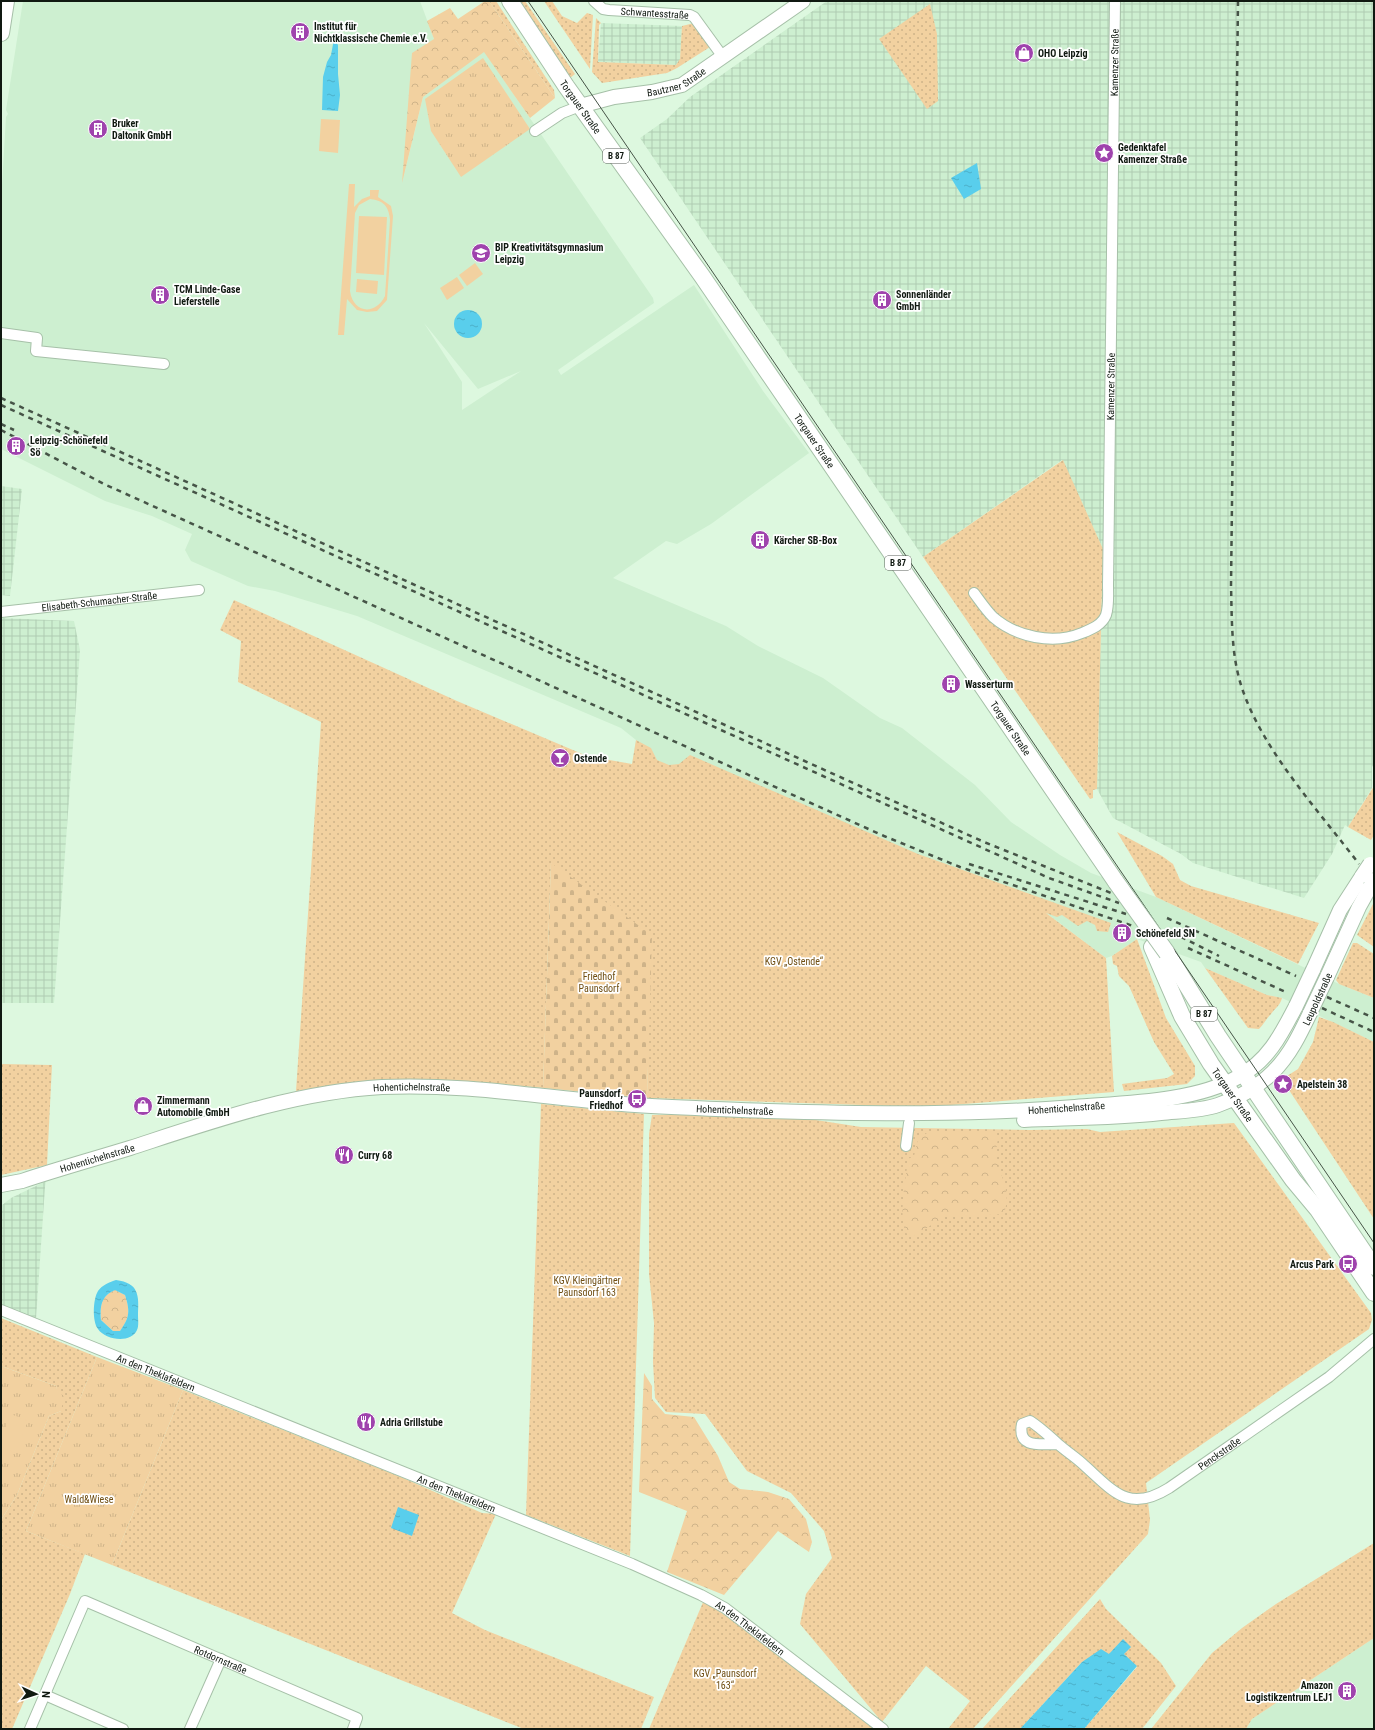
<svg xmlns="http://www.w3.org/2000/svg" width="1375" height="1730" font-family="'Roboto Condensed',sans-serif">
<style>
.built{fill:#cdefd0;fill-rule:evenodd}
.industrial{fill:url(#industrial-grid)}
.grass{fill:url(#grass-dots)}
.forest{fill:url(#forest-crowns)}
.cemetery{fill:url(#cemetery-stones)}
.park{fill:url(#park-tufts)}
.pitch{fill:#f2d1a0;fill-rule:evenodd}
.water{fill:url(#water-ripples);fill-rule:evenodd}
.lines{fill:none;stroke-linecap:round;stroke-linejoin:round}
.minor-casing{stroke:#a6c0a8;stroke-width:12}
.secondary-casing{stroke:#a6c0a8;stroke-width:16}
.primary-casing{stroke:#a6c0a8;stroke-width:18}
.minor{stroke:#fff;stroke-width:10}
.secondary{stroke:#fff;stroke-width:14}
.primary{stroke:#fff;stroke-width:16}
.tram{stroke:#465447;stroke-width:1}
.rail{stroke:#465447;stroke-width:2.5;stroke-dasharray:5 5;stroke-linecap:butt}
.secondary-bridge-casing{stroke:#a6c0a8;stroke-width:16;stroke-linecap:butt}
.primary-bridge-casing{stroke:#a6c0a8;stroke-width:18;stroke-linecap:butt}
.secondary-bridge{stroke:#fff;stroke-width:14}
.primary-bridge{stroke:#fff;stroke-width:16}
.labels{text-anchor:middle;stroke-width:3.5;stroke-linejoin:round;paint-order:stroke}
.shield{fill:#fff;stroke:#585e58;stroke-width:1}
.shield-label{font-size:9px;font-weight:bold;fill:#101911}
.street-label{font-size:10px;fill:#101911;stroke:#fff}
.poi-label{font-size:10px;font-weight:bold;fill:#101911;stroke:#fff;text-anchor:start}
.park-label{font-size:10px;fill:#704f13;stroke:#fff}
</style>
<defs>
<pattern id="industrial-grid" width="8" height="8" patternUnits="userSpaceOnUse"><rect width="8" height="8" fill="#cdefd0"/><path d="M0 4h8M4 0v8" fill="none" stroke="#afccb2"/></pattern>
<pattern id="grass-dots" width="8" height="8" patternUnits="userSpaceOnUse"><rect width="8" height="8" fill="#f2d1a0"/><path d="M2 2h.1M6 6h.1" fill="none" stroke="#ceb389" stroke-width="1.8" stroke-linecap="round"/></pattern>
<pattern id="forest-crowns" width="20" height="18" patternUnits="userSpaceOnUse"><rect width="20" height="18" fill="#f2d1a0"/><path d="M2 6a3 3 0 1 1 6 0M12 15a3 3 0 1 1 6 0" fill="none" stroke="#ceb389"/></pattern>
<pattern id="cemetery-stones" width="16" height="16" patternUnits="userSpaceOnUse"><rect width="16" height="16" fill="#f2d1a0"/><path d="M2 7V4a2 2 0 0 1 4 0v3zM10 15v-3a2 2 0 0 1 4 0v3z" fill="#ceb389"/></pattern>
<pattern id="park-tufts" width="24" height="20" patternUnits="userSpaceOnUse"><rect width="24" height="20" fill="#f2d1a0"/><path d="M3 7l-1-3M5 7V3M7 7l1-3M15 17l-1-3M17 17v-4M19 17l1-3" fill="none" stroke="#ceb389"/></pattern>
<pattern id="water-ripples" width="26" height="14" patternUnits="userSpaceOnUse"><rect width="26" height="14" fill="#59ceec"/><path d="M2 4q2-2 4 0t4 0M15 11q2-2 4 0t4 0" fill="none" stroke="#4cb0c9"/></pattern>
</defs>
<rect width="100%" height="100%" fill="#ddf8df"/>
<g class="built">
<path d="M23,1H420L434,39L403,179L423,97L484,51L653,298L654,303L558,370L561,375L694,285L763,391L809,453L711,524L677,544L666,541L613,578L726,626L758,646L823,678L880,718L902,728L975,785L1011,822L1060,855L1091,873L1156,897L1339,984L1374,998V1042L1282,998L1267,995L1205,968L1201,962L1137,939L1112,956L1106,958L1045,912L632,765L636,740L621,728L357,616L275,591L248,586L191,561L185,550L192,534L152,516L105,501L1,449V202L6,117L8,114L6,110ZM424,323L478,389L521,371L462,410V382Z"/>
<path d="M1374,1638V1729H1246L1252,1719Z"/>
</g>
<g class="industrial">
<path d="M827,1H1374V764L1372,767V788L1348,827L1345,825L1332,854L1304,898L1193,863L1181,854L1113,818L1097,789L1103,549L1062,460L923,557L640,138L667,119L690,97Z"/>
<path d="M601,23L682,26L680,60L676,65L598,62Z"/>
<path d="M1,486L22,489L10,596L1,595Z"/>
<path d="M1,618L74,621L80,650L54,1003H1Z"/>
<path d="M46,1181L45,1187L36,1319L1,1304V1206L11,1198Z"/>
</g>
<g class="grass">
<path d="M489,1H496L554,90L555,98Z"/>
<path d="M517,1H525L575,74L570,78Z"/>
<path d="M544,1H552L562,16L577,23L587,13L593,15L590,69Z"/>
<path d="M930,4L937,34L938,101L927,109L879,39Z"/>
<path d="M596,18L601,23L599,25L598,62L676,65L680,59L682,26L694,23L710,47L677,68L667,73L602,83L592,72Z"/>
<path d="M1063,460L1103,549L1097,789L1093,790V798L1090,799L923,557Z"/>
<path d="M234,600L457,701L587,756L632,764L636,740L651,748L657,760L669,765L679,764L690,755L918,854L1111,923L1108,932L1097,931L1095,925L1087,921L1078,926L1062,915L1057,917L1046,913L1106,958L1114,1092L926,1107L647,1098L648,1056L551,863L543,1088C461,1079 378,1078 296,1091L321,722L238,682L241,641L220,630Z"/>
<path d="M1374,786V835L1371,840L1348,827Z"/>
<path d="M1117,832L1162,856L1173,864L1180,880L1191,886L1319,923L1298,964L1156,897Z"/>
<path d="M1374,902V947L1357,935Z"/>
<path d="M1137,939L1166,1018L1195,1066V1076L1187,1084L1124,1091L1122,1084L1167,1078L1174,1074L1154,1042L1129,986L1119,976L1117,966L1113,964L1112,956Z"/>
<path d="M1353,943H1357L1374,954V998L1339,984L1336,980Z"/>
<path d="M1205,968L1267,995L1282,998C1280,1006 1275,1008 1271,1014C1266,1019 1264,1024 1259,1029L1248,1028Z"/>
<path d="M1319,1017L1333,1022L1374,1042V1219L1287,1087V1076L1298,1069L1313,1042Z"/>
<path d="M1,1064L52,1065L47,1165L1,1175Z"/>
<path d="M541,1104L644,1114L630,1556L526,1515Z"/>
<path d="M699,1114L803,1118L861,1127L1030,1130L1087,1129L1100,1132L1234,1123L1371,1313L1372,1320L1369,1329L1146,1483L1150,1520L1148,1534L973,1729H948L970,1701L926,1666L882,1722L800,1624L806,1594L832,1558L824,1531L791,1493L747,1471L705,1414L666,1412L655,1398L653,1362L654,1323L649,1274V1134L652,1115Z"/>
<path d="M1,1318L97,1357L26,1531L85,1554L70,1594L12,1729H1V1520L17,1495L49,1416L61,1411L56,1386L1,1366Z"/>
<path d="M183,1390L401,1477L482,1513L496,1514L452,1613L485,1630L654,1697L641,1729H524L112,1565Z"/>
<path d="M1374,1543V1638L1252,1719L1246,1729H1151L1212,1653L1242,1628L1276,1604Z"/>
<path d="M1100,1599L1106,1609L1161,1663L1176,1686L1142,1729H1084L1137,1667L1109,1654L1082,1662L1020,1729H982Z"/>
<path d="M704,1600L785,1659L874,1729H649Z"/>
</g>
<g class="forest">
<path d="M485,1H489L555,98L530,118L484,52L423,97L402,183L412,53L434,39L427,21L450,8L458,19Z"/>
<path d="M930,1131L995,1132L998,1136C998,1141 996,1147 996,1152C997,1176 1013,1186 1004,1214L957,1217L948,1215L913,1236L906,1233C898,1215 906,1180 908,1159L914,1156L918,1139Z"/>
<path d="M115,1290L125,1295C130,1311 130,1317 120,1331H113L101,1320C100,1305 101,1296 115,1290Z"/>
<path d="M644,1373L652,1386V1399L665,1414L694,1417L718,1456L729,1482L740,1489L768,1492L789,1499L806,1519L812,1542L809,1552L778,1531L724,1595L667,1572L687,1511L639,1492Z"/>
</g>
<path class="cemetery" d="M551,863L652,935L647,1098L543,1088Z"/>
<g class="park">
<path d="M483,58L530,129L461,177L431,131L425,99Z"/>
<path d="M97,1357L183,1390L112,1565L26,1531Z"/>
<path d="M1,1366L56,1386L58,1392L64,1396L61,1411L49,1416L17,1495L1,1520Z"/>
</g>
<g class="pitch">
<path d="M321,119L340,120L338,153L319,151Z"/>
<path d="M349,184H355L354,207L362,199L370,196V190H379L378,197L391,206L393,216L387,300L377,311L367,312L357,310L347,299L344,335H338ZM370,199C384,200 389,207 390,220L385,296C375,316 353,313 350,291L355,213L359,205Z"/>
<path d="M359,216L387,217L384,275L356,273Z"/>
<path d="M475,263L483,274L467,286L459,275Z"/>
<path d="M457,277L464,288L447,300L440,288Z"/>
<path d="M357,279L378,281L377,294L356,292Z"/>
<path d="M11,1414L28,1421L15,1453L1,1447V1439Z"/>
</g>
<g class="water">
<path d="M334,39L338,45V74L340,95L338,111L322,110L323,77L327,62L331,55Z"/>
<path d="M977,163L981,189L964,199L951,178Z"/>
<circle cx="468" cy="324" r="14"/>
<path d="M116,1280C139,1283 139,1295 138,1315C138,1320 139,1326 137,1330C131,1344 105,1340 98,1329C92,1321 93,1299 98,1291C102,1285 110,1282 116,1280ZM115,1290L125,1295C130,1311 130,1317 120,1331H113L101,1320C100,1306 101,1296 115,1290Z"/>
<path d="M398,1507L419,1515L412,1536L391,1528Z"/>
<path d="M1123,1639L1131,1647L1124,1654L1137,1666L1084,1729H1020L1082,1662L1101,1649L1109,1654Z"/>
</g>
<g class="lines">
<defs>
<g id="minor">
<path id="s1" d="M594,1L603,9L609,10L690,15L694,17L723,57"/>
<path d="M535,131L562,113L580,106"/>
<path d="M1,333L37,338L36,351L164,364"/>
<path id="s2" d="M974,593C980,601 986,610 993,617C1016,637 1053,645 1082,633C1092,629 1102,625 1106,615C1109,606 1108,594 1108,585L1115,1"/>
<path id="s3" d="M1,612L199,590"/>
<path d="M906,1146L909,1123"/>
<path id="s4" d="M1,1310L632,1564L701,1595L725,1608L883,1729"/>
<path id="s5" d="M1058,1444C1041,1444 1017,1449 1022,1424L1030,1421C1041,1428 1049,1436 1058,1444C1067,1452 1077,1458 1085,1466C1114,1492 1129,1513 1169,1488L1329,1377L1374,1339"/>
<path d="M45,1695L123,1729"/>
<path id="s6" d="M30,1729L85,1601L357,1718L353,1729"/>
<path d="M190,1729L221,1659"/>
</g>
<g id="secondary">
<path id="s7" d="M580,106L614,97L652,92L682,85L803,1"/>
<path d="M1313,970L1340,910L1362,876"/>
<path d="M1327,977L1359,907L1370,887"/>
<path d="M1024,1120C1070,1118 1115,1118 1161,1113C1180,1111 1200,1111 1218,1105C1238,1098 1258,1087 1273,1072C1290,1055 1300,1034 1310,1013"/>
<path id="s8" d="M1,1185L22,1181C58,1169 94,1159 130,1148C213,1121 295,1092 382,1087C467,1083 551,1099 635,1105C679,1108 724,1109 768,1111C871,1114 973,1115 1075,1107C1124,1103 1195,1102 1238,1077C1268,1061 1281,1035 1296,1006"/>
</g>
<g id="primary">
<path id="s9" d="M510,1L566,86L702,276L1116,882"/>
<path d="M1,33L6,1"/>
<path id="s10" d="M1152,947L1182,1016L1211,1064L1293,1180L1318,1210L1374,1293"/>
<path d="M1167,953L1218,1036L1374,1267"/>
</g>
</defs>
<use href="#minor" class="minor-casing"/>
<use href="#secondary" class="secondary-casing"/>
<use href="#primary" class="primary-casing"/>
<use href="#minor" class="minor"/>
<use href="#secondary" class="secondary"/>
<use href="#primary" class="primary"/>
<path class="tram" d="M528,1L1374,1243"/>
<g class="rail">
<path d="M1238,1L1231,586C1232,619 1231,653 1241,685C1261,749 1319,811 1359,864"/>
<path d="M1,398L984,842L1111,893"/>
<path d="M1,405L1049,878L1119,903"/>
<path d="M1,424L14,430"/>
<path d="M1,430L104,484L884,836L960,867L1133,926"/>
<path d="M969,864L1126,914"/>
<path d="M1167,918L1296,976"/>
<path d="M1181,937L1219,956"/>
<path d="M1188,948L1288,993"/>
<path d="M1327,997L1374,1018"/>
<path d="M1322,1008L1374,1032"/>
</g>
<defs>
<g id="secondary-bridge">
<path d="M1362,876L1370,864"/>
<path d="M1370,887L1374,880"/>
<path d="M1296,1006L1313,970"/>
<path d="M1310,1013L1327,977"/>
</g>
<path id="primary-bridge" d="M1116,882L1167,953"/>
</defs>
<use href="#secondary-bridge" class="secondary-bridge-casing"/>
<use href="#primary-bridge" class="primary-bridge-casing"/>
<use href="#secondary-bridge" class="secondary-bridge"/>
<use href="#primary-bridge" class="primary-bridge"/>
</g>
<defs>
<symbol id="building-disc" viewBox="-11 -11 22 22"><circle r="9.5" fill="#9f43ad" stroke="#fff"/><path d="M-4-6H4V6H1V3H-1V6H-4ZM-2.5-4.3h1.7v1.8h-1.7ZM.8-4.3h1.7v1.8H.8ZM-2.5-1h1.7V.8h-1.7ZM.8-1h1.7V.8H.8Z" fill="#fff"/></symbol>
<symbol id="shop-disc" viewBox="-11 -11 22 22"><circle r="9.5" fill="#9f43ad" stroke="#fff"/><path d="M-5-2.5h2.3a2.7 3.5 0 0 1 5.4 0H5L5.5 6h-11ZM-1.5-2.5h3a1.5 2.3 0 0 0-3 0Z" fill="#fff"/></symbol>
<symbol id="sight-disc" viewBox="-11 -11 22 22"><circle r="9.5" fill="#9f43ad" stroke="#fff"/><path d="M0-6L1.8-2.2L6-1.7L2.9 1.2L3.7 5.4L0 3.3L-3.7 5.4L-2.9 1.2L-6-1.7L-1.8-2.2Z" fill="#fff"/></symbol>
<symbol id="school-disc" viewBox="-11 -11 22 22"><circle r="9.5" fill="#9f43ad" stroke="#fff"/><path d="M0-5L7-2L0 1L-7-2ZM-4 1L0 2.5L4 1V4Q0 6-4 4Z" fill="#fff"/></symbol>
<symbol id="bar-disc" viewBox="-11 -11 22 22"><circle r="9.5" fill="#9f43ad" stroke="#fff"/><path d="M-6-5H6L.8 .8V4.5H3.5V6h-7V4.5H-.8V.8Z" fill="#fff"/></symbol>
<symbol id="bus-disc" viewBox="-11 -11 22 22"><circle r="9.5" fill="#9f43ad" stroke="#fff"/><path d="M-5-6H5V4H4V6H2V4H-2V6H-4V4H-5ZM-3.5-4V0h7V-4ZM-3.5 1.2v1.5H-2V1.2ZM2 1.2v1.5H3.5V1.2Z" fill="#fff"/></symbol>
<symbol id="restaurant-disc" viewBox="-11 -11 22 22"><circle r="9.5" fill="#9f43ad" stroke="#fff"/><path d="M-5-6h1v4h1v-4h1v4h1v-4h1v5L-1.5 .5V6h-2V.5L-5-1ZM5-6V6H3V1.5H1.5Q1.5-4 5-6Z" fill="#fff"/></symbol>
</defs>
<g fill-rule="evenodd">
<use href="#building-disc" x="289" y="21" width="22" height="22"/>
<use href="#shop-disc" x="1013" y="42" width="22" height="22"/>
<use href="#building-disc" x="87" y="118" width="22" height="22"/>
<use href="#sight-disc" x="1093" y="142" width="22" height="22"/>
<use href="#school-disc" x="470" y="242" width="22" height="22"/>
<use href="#building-disc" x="149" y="284" width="22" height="22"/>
<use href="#building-disc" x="871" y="289" width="22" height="22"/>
<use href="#building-disc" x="5" y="435" width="22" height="22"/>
<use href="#building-disc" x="749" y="529" width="22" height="22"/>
<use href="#building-disc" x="940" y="673" width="22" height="22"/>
<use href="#bar-disc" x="549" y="747" width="22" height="22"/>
<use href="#building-disc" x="1111" y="922" width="22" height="22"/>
<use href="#sight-disc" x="1272" y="1073" width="22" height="22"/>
<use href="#bus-disc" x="626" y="1088" width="22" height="22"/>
<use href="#shop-disc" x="132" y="1095" width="22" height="22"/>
<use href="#restaurant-disc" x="333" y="1144" width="22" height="22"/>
<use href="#bus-disc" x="1337" y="1253" width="22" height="22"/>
<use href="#restaurant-disc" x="355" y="1411" width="22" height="22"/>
<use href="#building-disc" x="1336" y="1680" width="22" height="22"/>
</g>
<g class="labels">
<g class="shield">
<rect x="603" y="149" width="26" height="14" rx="3"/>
<rect x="885" y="556" width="26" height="14" rx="3"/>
<rect x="1191" y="1007" width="26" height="14" rx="3"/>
</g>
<g class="shield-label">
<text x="616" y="159">B 87</text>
<text x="898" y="566">B 87</text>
<text x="1204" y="1017">B 87</text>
</g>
<g class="street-label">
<text dy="4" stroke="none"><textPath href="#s1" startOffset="64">Schwantesstraße</textPath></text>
<text dy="4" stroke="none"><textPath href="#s2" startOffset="709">Kamenzer Straße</textPath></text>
<text dy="4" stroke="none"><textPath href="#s7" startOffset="100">Bautzner Straße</textPath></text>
<text dy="4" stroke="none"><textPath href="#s9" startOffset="127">Torgauer Straße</textPath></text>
<text dy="4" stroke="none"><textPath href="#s2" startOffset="385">Kamenzer Straße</textPath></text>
<text dy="4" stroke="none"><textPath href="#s9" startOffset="535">Torgauer Straße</textPath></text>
<text dy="4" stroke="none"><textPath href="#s3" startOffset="99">Elisabeth-Schumacher-Straße</textPath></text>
<text dy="4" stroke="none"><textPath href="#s9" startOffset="883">Torgauer Straße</textPath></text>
<text transform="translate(1317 999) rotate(-65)" y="4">Leupoldstraße</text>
<text dy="4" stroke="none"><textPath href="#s8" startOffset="424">Hohentichelnstraße</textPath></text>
<text dy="4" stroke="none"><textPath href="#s10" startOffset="169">Torgauer Straße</textPath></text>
<text dy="4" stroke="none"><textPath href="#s8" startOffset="1080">Hohentichelnstraße</textPath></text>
<text dy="4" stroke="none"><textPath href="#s8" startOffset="748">Hohentichelnstraße</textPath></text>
<text dy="4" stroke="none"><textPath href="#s8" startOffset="100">Hohentichelnstraße</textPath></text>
<text dy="4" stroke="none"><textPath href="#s4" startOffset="167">An den Theklafeldern</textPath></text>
<text dy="4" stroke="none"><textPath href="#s5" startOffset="289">Penckstraße</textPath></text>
<text dy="4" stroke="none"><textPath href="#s4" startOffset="491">An den Theklafeldern</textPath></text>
<text dy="4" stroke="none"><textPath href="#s4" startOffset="815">An den Theklafeldern</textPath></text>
<text dy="4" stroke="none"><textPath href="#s6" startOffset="287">Rotdornstraße</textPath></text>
</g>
<g class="poi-label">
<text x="314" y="30">Institut für<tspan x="314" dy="12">Nichtklassische Chemie e.V.</tspan></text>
<text x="1038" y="57">OHO Leipzig</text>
<text x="112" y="127">Bruker<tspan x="112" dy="12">Daltonik GmbH</tspan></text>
<text x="1118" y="151">Gedenktafel<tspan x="1118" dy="12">Kamenzer Straße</tspan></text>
<text x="495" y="251">BIP Kreativitätsgymnasium<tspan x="495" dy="12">Leipzig</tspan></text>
<text x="174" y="293">TCM Linde-Gase<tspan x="174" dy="12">Lieferstelle</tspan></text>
<text x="896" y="298">Sonnenländer<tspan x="896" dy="12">GmbH</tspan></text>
<text x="30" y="444">Leipzig-Schönefeld<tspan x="30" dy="12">Sö</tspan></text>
<text x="774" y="544">Kärcher SB-Box</text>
<text x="965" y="688">Wasserturm</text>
<text x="574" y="762">Ostende</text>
<text x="1136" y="937">Schönefeld SN</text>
<text x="1297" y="1088">Apelstein 38</text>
<text x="623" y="1097" text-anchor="end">Paunsdorf,<tspan x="623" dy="12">Friedhof</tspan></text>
<text x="157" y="1104">Zimmermann<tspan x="157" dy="12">Automobile GmbH</tspan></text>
<text x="358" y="1159">Curry 68</text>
<text x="1334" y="1268" text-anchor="end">Arcus Park</text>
<text x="380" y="1426">Adria Grillstube</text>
<text x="1333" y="1689" text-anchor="end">Amazon<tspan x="1333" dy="12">Logistikzentrum LEJ1</tspan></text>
</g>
<g class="park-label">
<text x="794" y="965">KGV „Ostende“</text>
<text x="599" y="980">Friedhof<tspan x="599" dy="12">Paunsdorf</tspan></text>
<text x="587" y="1284">KGV Kleingärtner<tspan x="587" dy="12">Paunsdorf 163</tspan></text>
<text x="89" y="1503">Wald&amp;Wiese</text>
<text x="725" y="1677">KGV „Paunsdorf<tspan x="725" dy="12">163“</tspan></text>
</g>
</g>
<rect width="1375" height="1730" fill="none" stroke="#101911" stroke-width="4"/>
<g transform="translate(36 1694) rotate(93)" stroke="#ffffff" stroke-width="3" paint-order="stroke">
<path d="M0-3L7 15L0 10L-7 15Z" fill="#101911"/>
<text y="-6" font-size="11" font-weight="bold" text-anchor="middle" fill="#101911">N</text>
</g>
</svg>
